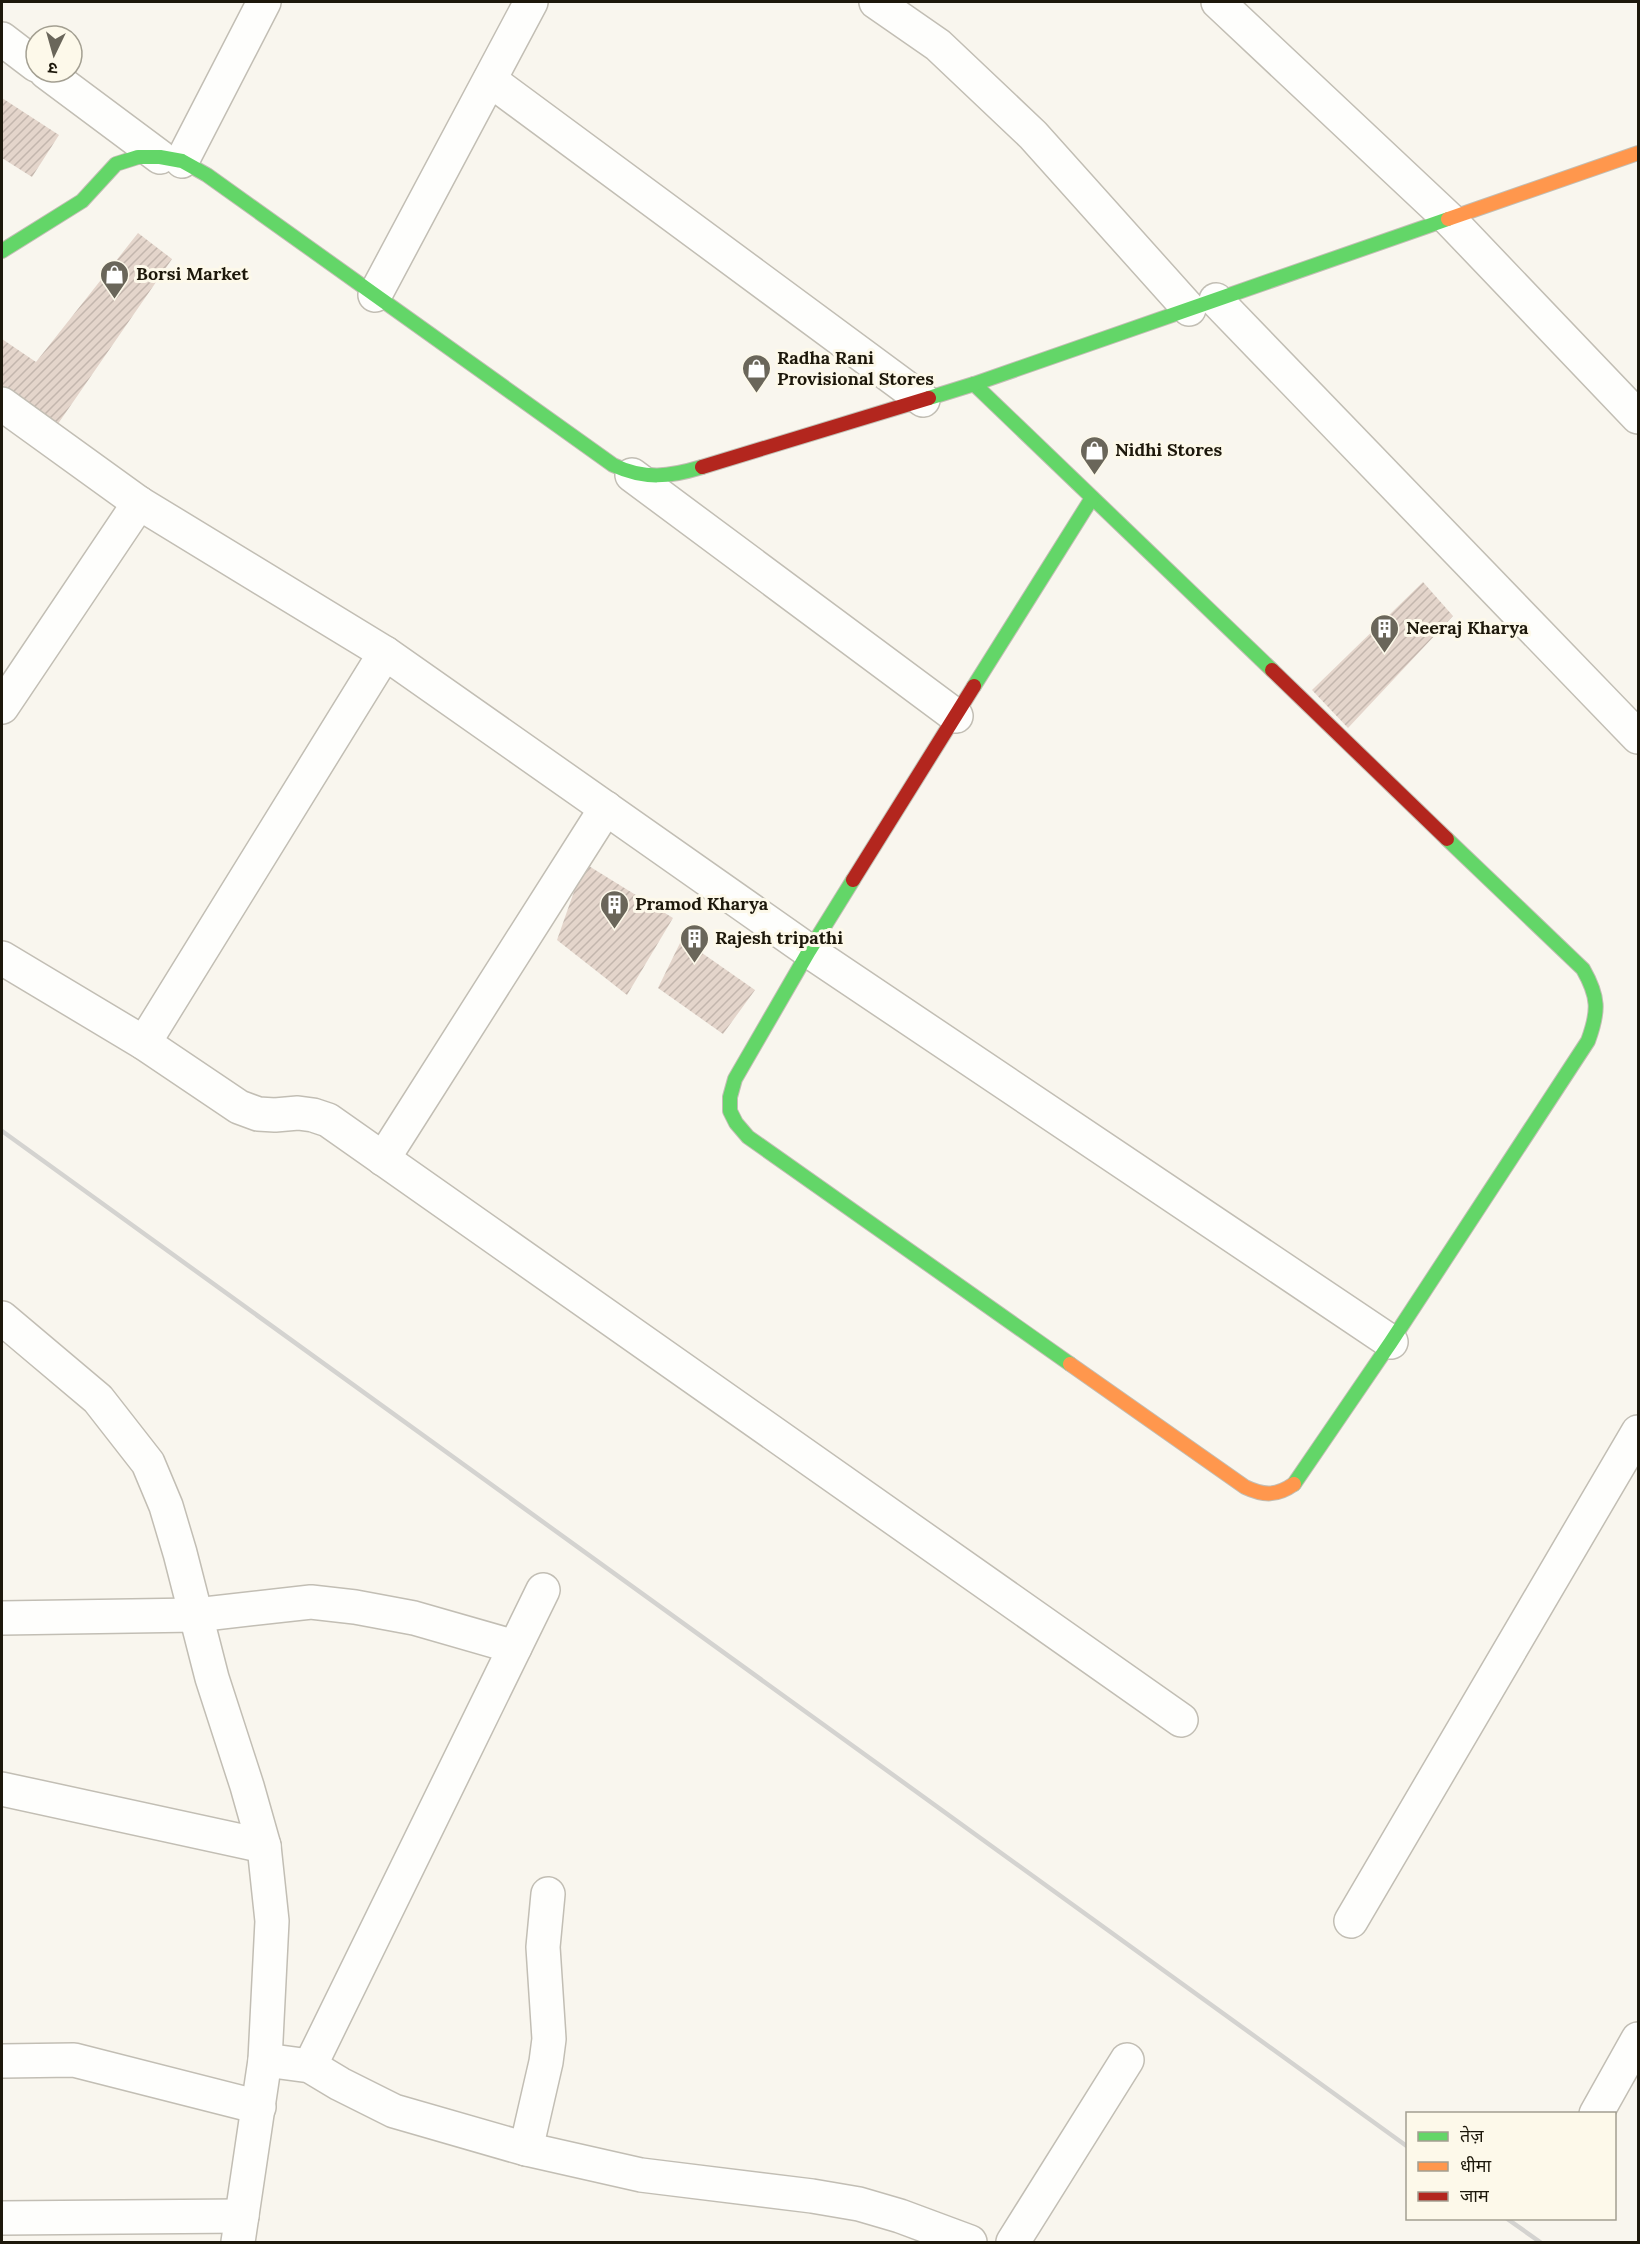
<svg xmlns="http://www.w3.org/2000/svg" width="1640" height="2244" font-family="Lora,'Noto Sans Devanagari',serif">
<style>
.building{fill:url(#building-hatch)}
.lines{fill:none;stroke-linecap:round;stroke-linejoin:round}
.street-casing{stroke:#c2beb4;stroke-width:36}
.fast-casing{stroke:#c2beb4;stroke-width:16}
.slow-casing{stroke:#c2beb4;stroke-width:16}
.jam-casing{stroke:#c2beb4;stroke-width:16}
.street{stroke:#fefefc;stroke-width:33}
.fast{stroke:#63d668;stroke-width:14}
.slow{stroke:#ff974d;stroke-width:14}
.jam{stroke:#b3261e;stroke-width:14}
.rail{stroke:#d4d3d0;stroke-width:4.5}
.labels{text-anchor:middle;stroke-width:6;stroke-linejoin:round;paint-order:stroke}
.poi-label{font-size:18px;font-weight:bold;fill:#1d180b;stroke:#fdf9ea;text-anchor:start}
</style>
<defs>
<pattern id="building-hatch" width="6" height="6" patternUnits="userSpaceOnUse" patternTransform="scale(1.5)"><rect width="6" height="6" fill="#e4d5cb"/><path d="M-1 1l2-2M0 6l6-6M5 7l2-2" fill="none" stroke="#c3b6ad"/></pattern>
</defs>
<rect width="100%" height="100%" fill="#f9f6ee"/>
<g class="building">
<path d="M2,98L59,135L32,177L2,158Z"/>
<path d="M138,233L172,259L53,431L2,394V339L36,362Z"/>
<path d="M1423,582L1453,616L1348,728L1312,690Z"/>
<path d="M584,863L673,918L627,995L557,940Z"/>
<path d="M682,939L755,990L723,1034L658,988Z"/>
</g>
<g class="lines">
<defs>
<g id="street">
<path d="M876,2L938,45L1033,135L1189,309"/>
<path d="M1218,2L1448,218L1638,417"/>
<path d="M2,39L36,65"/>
<path d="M46,72L160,157"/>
<path d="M490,80L923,400"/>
<path d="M182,161L264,2"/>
<path d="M375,295L531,2"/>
<path d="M1216,300L1638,737"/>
<path d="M2,404L139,503L385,653L809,951L1391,1342"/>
<path d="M632,475L956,716"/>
<path d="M2,707L139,503"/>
<path d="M2,958L144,1043L239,1107L258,1114L275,1115L298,1113L313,1115L328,1120L1181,1720"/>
<path d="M144,1043L385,653"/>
<path d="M383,1159L606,808"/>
<path d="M2,1318L98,1399L148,1463L166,1506L180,1553L212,1678L247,1786L264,1846L272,1921L265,2060L238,2242"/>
<path d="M2,1618L196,1615L311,1602L355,1607L414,1618L515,1647"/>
<path d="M2,1789L264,1846"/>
<path d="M1351,1921L1638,1432"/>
<path d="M265,2060L310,2066L340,2084L394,2111L526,2149L641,2175L812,2196L859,2204L900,2216L970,2242"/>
<path d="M2,2061L74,2060L259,2107"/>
<path d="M310,2066L543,1590"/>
<path d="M1596,2114L1638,2039"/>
<path d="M526,2149L546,2062L549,2039L543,1947L548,1894"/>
<path d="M2,2218L242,2216"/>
<path d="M1013,2242L1127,2060"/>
</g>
<g id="fast">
<path d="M2,251L82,201L116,164L138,157H160L182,161L207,175L613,465C645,480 669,477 702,467"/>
<path d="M974,384L1272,670"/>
<path d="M929,398L974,384L1448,219"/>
<path d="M974,686L1092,498"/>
<path d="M853,880L809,951L735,1079L730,1097V1111L736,1123L748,1137L1070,1364"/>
<path d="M1294,1484L1391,1342L1588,1041C1599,1011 1599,997 1583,969L1447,839"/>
</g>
<g id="slow">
<path d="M1448,219L1638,153"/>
<path d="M1070,1364L1245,1487C1264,1496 1277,1496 1294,1484"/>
</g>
<g id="jam">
<path d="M702,467L929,398"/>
<path d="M1272,670L1447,839"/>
<path d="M853,880L974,686"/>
</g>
</defs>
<use href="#street" class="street-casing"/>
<use href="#fast" class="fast-casing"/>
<use href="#slow" class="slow-casing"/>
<use href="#jam" class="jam-casing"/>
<use href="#street" class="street"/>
<use href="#fast" class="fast"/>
<use href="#slow" class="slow"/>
<use href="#jam" class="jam"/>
<g class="rail">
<path d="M2,1131L1408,2147"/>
<path d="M1506,2218L1540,2242"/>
</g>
</g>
<defs>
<symbol id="shop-pin" viewBox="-11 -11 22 30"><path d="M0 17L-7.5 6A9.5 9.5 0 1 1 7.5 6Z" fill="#6a665a" stroke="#fdf9ea"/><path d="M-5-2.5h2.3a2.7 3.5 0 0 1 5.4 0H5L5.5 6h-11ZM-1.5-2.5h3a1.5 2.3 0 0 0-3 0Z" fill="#fff"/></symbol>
<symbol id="building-pin" viewBox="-11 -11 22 30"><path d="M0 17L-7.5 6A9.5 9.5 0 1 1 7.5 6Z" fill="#6a665a" stroke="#fdf9ea"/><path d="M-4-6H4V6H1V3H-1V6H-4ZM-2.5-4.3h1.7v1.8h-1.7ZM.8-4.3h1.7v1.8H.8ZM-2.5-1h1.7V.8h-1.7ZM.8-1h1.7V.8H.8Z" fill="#fff"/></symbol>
</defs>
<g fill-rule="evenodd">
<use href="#shop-pin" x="98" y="258" width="33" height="45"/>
<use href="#shop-pin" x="740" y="352" width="33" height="45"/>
<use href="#shop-pin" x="1078" y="434" width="33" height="45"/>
<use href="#building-pin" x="1368" y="612" width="33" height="45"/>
<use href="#building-pin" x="598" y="888" width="33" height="45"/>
<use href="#building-pin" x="678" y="922" width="33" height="45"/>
</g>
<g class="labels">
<g class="poi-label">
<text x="136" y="280">Borsi Market</text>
<text x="777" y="364">Radha Rani<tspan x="777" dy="21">Provisional Stores</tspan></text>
<text x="1115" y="456">Nidhi Stores</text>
<text x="1406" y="634">Neeraj Kharya</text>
<text x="635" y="910">Pramod Kharya</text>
<text x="715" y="944">Rajesh tripathi</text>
</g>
</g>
<rect width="1640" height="2244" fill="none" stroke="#1d180b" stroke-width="6"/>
<rect x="1406" y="2112" width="210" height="108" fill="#fdf9ea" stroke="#a39f91" stroke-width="1.5"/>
<rect x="1418" y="2132" width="30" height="9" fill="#63d668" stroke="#a39f91" stroke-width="1.5"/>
<text x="1460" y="2142" font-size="18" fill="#1d180b">तेज़</text>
<rect x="1418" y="2162" width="30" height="9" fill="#ff974d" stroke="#a39f91" stroke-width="1.5"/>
<text x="1460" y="2172" font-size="18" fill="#1d180b">धीमा</text>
<rect x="1418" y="2192" width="30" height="9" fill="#b3261e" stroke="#a39f91" stroke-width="1.5"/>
<text x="1460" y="2202" font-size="18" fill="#1d180b">जाम</text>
<g transform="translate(54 54) rotate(185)"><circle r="28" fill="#fdf9ea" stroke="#a39f91" stroke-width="1.5"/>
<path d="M0-4.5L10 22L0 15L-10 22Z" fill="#6a665a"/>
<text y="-9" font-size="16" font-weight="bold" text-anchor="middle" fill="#1d180b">उ</text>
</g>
</svg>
